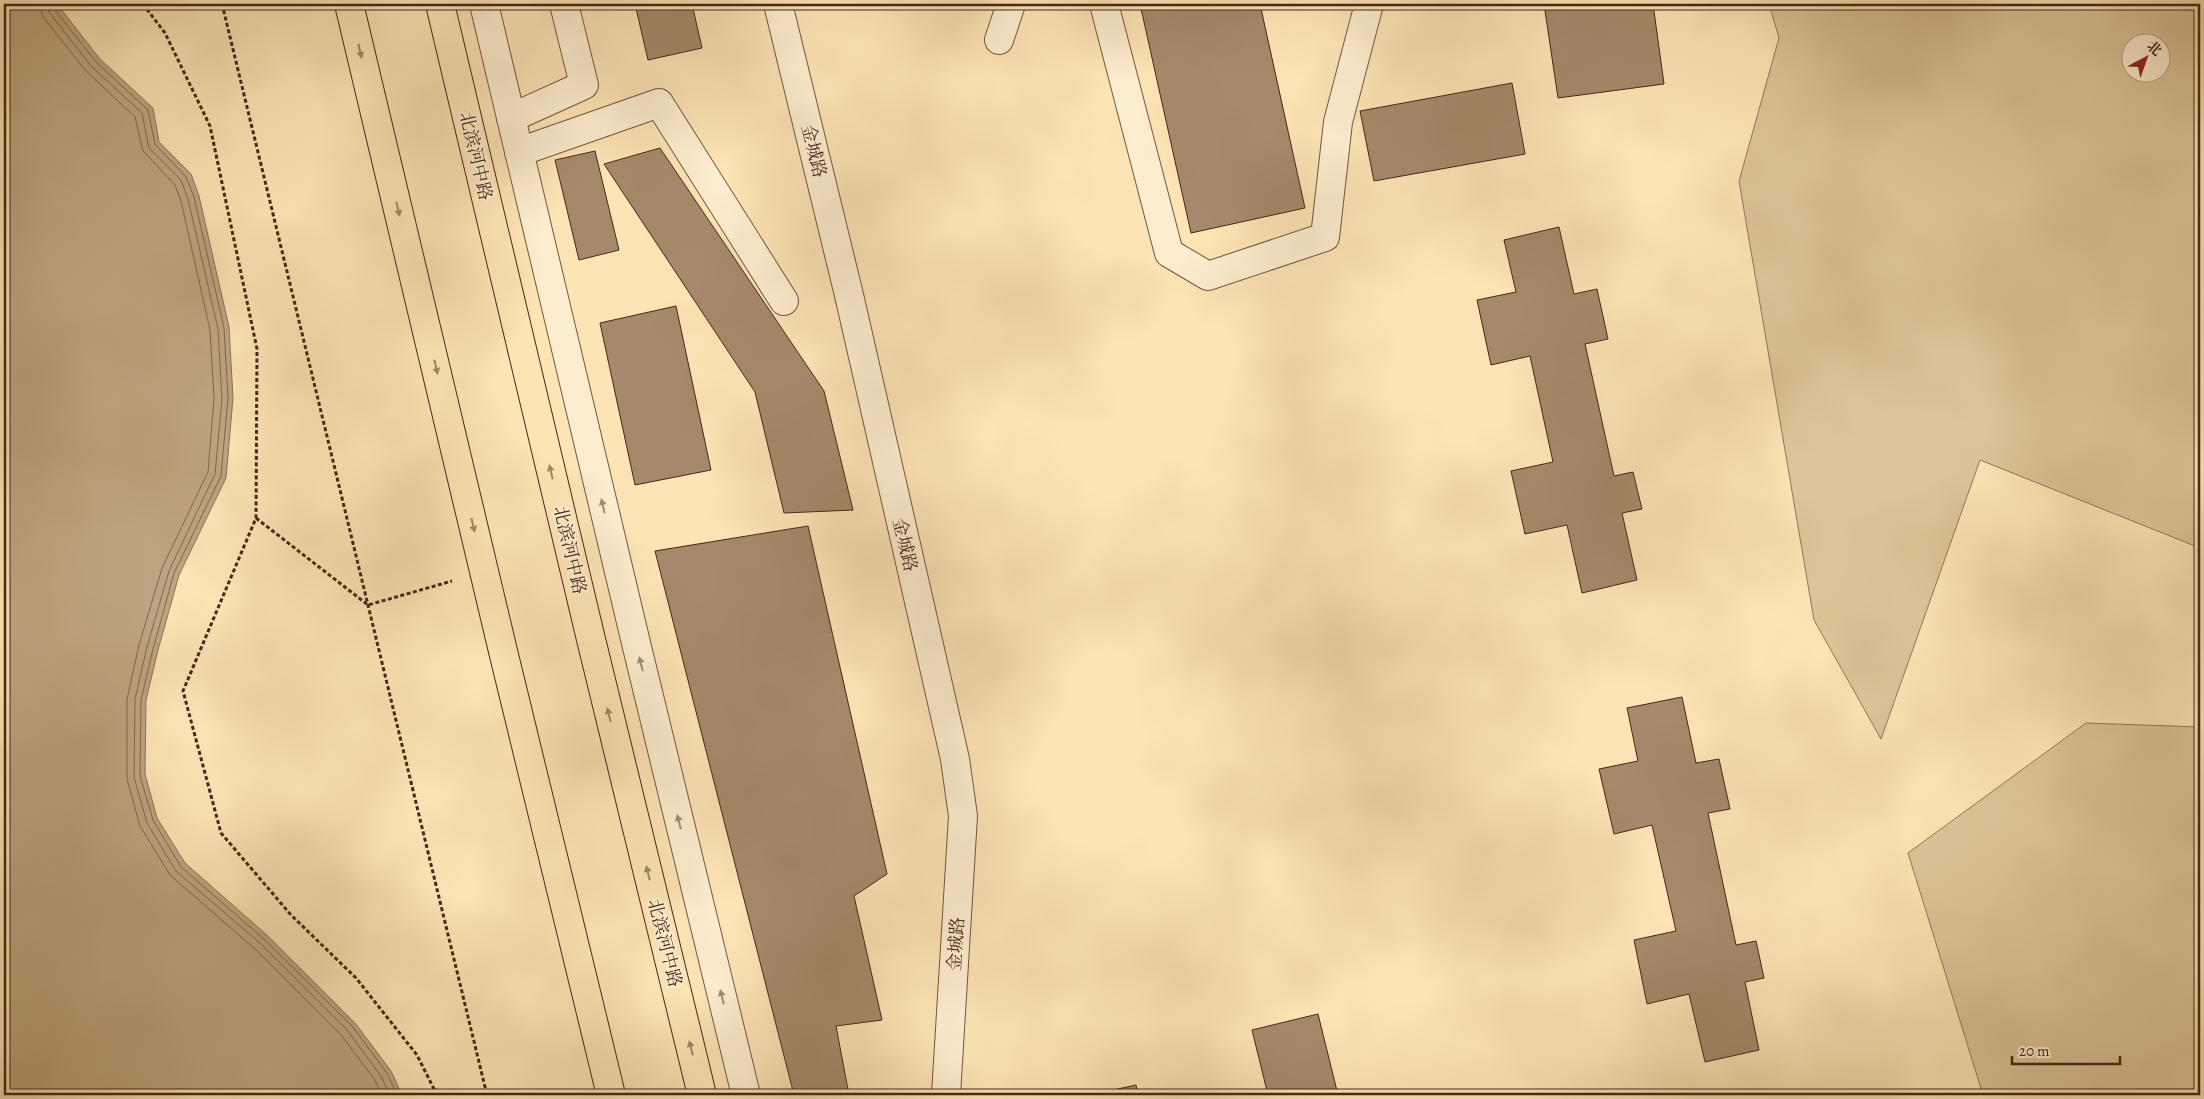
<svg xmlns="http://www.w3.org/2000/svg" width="2204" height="1099" font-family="Alegreya,'Noto Serif SC',serif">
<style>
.green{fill:#ddc49a;stroke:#927659;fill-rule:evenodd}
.water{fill:#bea480;stroke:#8e7256}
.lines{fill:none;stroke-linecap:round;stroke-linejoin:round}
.shore{stroke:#82664c;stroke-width:1}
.building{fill:#a5896a;stroke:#472718}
.minor-casing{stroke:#74563f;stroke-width:30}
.major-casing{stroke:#472718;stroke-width:30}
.path{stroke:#472718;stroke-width:3;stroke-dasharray:4 2.5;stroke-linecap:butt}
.minor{stroke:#fdedcf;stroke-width:28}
.major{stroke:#fce4b5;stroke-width:28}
.oneway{fill:#a28666}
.oneway2{fill:#a28a74}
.labels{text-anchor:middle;stroke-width:4;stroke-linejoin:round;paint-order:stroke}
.street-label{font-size:18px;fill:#472718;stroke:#fdedcf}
</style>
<rect width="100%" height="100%" fill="#fce4b5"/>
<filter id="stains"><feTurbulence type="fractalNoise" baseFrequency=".004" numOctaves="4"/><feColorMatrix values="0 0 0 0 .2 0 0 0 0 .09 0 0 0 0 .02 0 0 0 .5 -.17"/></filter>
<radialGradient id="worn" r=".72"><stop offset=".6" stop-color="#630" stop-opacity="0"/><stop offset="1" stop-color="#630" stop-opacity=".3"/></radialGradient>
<g class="green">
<path d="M1769,4H2200V548L1980,460L1881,739L1814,620L1739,181L1779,38ZM2132,42H2162V72H2132Z"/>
<path d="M2086,723L2200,727V1095H1983L1908,853Z"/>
</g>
<path class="water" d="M4,4H57L100,59L153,108L159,142L191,174L199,196L229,327L233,398L226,478L179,575L158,650L146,700L145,774L157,818L185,863L268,936L355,1023L391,1071L402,1095H4Z"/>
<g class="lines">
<g class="shore">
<path d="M39,4L43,17L86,71L135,117L143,151L175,185L181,201L210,330L214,398L208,472L162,568L139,645L127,699V779L140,826L170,875L256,950L341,1035L375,1080L382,1095"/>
<path d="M47,4L49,12L91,66L142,113L149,148L181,180L188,199L218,329L222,399L215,474L169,571L147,647L135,699L134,777L147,823L176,871L261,944L347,1030L381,1076L390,1095"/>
<path d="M53,4L54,9L97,63L148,110L155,144L186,177L194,197L224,328L228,398L221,476L174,573L153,649L141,700L140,776L153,820L181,867L265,940L352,1026L387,1073L397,1095"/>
</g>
</g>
<g class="building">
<path d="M635,4H692L702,48L648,60Z"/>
<path d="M1140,4H1260L1305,208L1191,233Z"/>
<path d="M1544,4H1653L1664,84L1558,98Z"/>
<path d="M1512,83L1525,154L1374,181L1360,111Z"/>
<path d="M660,148L824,391L853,510L784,513L755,392L604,164Z"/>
<path d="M595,151L619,250L579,260L555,160Z"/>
<path d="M1559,227L1574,294L1597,289L1608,339L1585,344L1614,476L1633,472L1642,509L1622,513L1637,580L1582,593L1567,525L1525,534L1511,471L1553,462L1530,356L1491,365L1477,300L1516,292L1504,240Z"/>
<path d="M676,306L711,470L635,485L600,323Z"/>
<path d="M808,526L887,874L854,896L882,1020L836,1026L849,1095H794L655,551Z"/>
<path d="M1682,697L1696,763L1719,759L1730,809L1708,813L1736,945L1756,941L1764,978L1745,982L1759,1050L1705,1062L1689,994L1647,1004L1634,940L1676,931L1652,825L1614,834L1599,769L1638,761L1627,708Z"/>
<path d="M1318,1014L1338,1095H1268L1252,1030Z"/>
<path d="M1136,1085L1138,1095H1090Z"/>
</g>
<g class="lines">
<defs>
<g id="minor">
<path d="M484,4L636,643L746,1095"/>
<path d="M778,4L849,295L955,759L963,816L946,1095"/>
<path d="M1104,4L1169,253L1208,276L1325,237L1338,122L1369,4"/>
<path d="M999,40L1011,4"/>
<path d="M511,118L584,85L564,4"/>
<path d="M519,152L659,103L784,301"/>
</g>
<g id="major">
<path d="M349,4L503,651L611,1095"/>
<path d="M440,4L589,631L702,1095"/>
</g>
</defs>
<use href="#minor" class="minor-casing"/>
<use href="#major" class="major-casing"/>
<g class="path">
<path d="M143,4L165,33L210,126L257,349L256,518L183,691L221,833L291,915L356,978L417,1055L437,1095"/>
<path d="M222,4L487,1095"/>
<path d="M256,518L368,605L452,581"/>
</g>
<use href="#minor" class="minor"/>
<use href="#major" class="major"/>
</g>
<defs><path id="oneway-solid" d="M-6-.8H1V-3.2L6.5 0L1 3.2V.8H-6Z" transform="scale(1.25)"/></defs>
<g class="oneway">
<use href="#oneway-solid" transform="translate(360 51) rotate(77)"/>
<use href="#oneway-solid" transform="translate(398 209) rotate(77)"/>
<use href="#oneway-solid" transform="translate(436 367) rotate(77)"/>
<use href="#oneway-solid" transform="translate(551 472) rotate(-103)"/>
<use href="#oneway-solid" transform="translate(473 525) rotate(77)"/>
<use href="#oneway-solid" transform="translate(609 715) rotate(-104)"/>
<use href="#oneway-solid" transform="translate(648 873) rotate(-104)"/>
<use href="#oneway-solid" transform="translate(691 1048) rotate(-104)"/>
</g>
<g class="oneway2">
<use href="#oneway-solid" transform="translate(603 506) rotate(-103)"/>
<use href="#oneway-solid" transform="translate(641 664) rotate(-104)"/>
<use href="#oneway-solid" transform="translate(679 822) rotate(-104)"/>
<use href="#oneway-solid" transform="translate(722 997) rotate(-104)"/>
</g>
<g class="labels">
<g class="street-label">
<text transform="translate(814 151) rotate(76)" y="6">金城路</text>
<text transform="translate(476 156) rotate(77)" y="6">北滨河中路</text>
<text transform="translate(905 545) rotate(77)" y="6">金城路</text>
<text transform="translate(570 550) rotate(77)" y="6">北滨河中路</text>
<text transform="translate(665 943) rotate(76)" y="6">北滨河中路</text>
<text transform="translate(956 944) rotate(-86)" y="6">金城路</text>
</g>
</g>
<rect width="2204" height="1099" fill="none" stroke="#fce4b5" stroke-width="20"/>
<rect x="5" y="5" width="2194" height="1089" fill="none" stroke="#472718" stroke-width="2.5"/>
<rect x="10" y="10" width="2184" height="1079" fill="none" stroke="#472718"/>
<g transform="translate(2146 58) rotate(41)"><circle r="24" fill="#fdedcf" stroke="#b49e86"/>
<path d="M0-4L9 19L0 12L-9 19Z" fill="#8f2418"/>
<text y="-8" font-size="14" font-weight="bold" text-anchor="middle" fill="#472718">北</text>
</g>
<path d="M2012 1056v8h108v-8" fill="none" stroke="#472718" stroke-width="2.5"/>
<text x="2019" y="1056" font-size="15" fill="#472718" stroke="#fdedcf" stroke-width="4" paint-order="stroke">20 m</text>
<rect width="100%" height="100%" filter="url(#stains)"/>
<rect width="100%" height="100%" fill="url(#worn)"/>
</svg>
